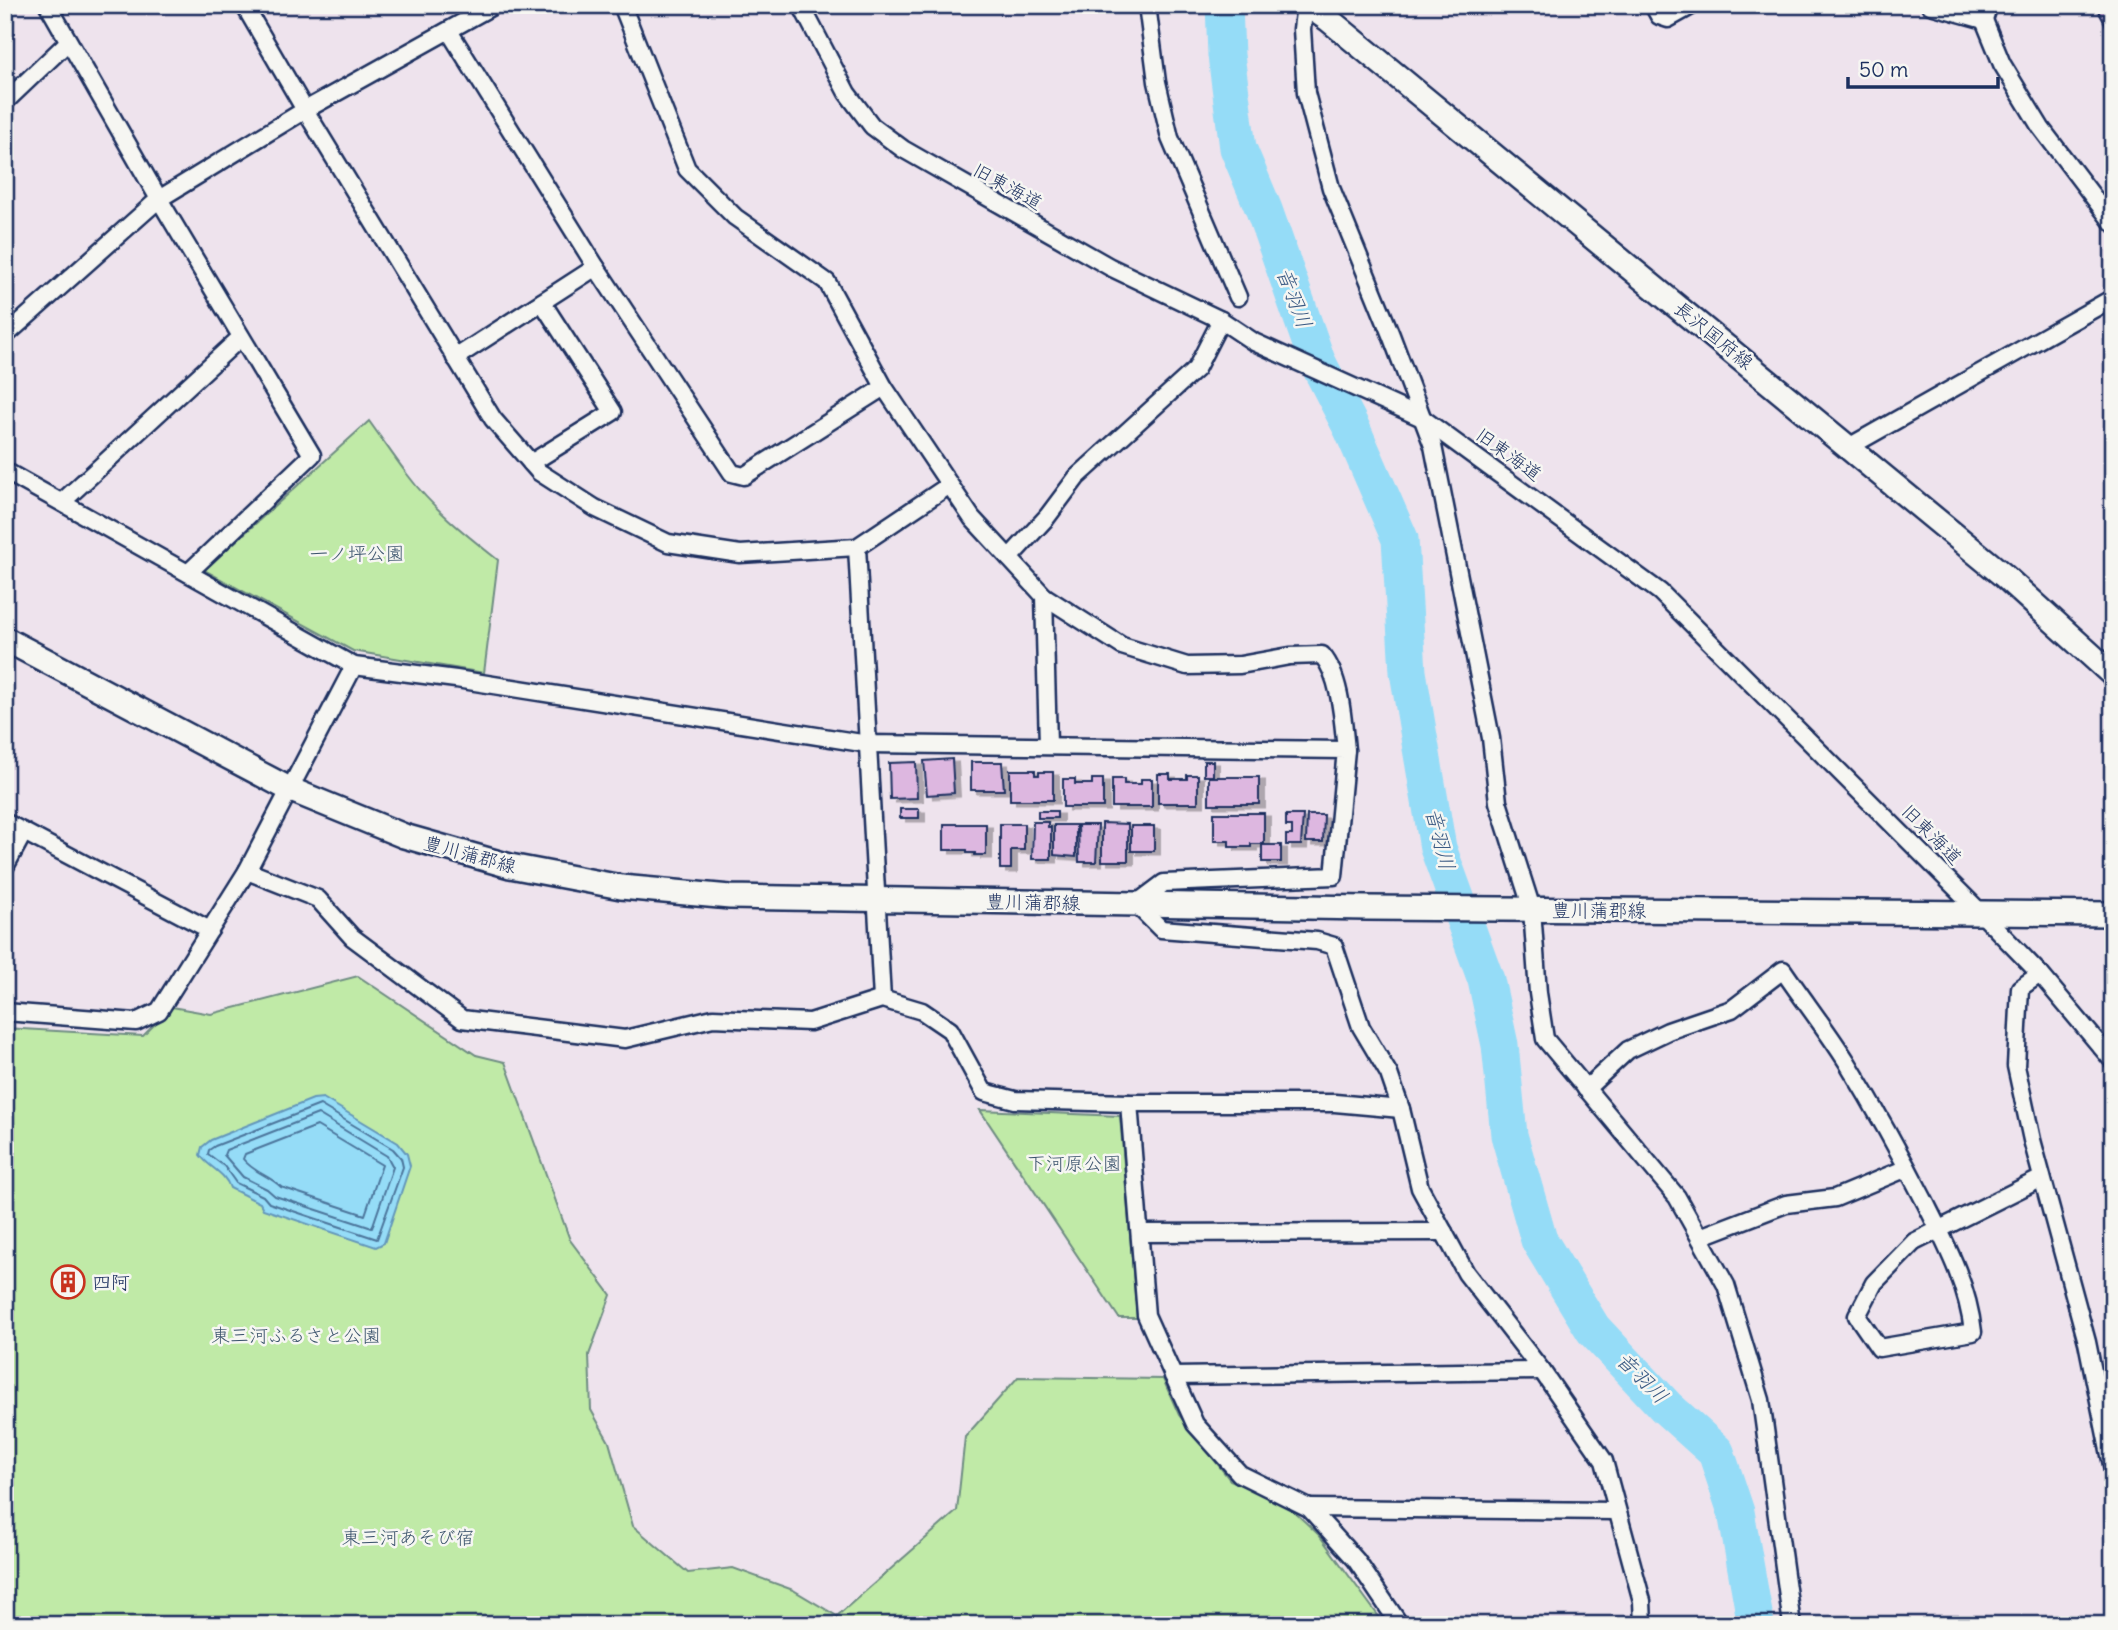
<svg xmlns="http://www.w3.org/2000/svg" width="2118" height="1630" font-family="Delius,'Klee One',sans-serif">
<style>
.green{fill:#c0eaa7;stroke:#6e8c82;stroke-width:2}
.water{fill:#95dcf7;stroke:#6497ba;stroke-width:2}
.lines{fill:none;stroke-linecap:round;stroke-linejoin:round}
.shore{stroke:#4c749b;stroke-width:2}
.river{stroke:#95dcf7;stroke-width:37}
.building{fill:#ddb7e0;stroke:#1b2f5e;stroke-width:2;filter:url(#shadow)}
.minor-casing{stroke:#1b2f5e;stroke-width:21}
.secondary-casing{stroke:#1b2f5e;stroke-width:28}
.minor{stroke:#f6f6f2;stroke-width:16}
.secondary{stroke:#f6f6f2;stroke-width:23}
.labels{text-anchor:middle;stroke-width:5;stroke-linejoin:round;paint-order:stroke}
.street-label{font-size:19px;fill:#1b2f5e;stroke:#f6f6f2}
.park-label{font-size:19px;fill:#3c546d;stroke:#f6f6f2}
.poi-label{font-size:19px;fill:#1b2f5e;stroke:#f6f6f2;text-anchor:start}
.water-label{font-size:21px;font-style:italic;fill:#3a5a84;stroke:#f6f6f2}
</style>
<defs>
<filter id="shadow"><feDropShadow dx="6" dy="3.5" stdDeviation="0" flood-color="#0004"/></filter>
</defs>
<rect width="100%" height="100%" fill="#eee3ed"/>
<filter id="ink" filterUnits="userSpaceOnUse"><feTurbulence type="fractalNoise" baseFrequency=".0143" numOctaves="2"/><feDisplacementMap in="SourceGraphic" scale="14" xChannelSelector="R" yChannelSelector="G"/><feConvolveMatrix kernelMatrix="1 2 1 2 8 2 1 2 1" color-interpolation-filters="sRGB"/></filter>
<g filter="url(#ink)">
<g class="green">
<path d="M369,421C382,439 394,457 407,474C432,508 465,534 498,560L484,673L353,651L204,570Z"/>
<path d="M358,976L476,1055L505,1062L570,1240L611,1295L589,1355L591,1410L609,1442L633,1526L688,1573L733,1568L793,1590L837,1616L957,1511L965,1437L1018,1377L1163,1379L1179,1415L1230,1480L1286,1504L1319,1535L1385,1625H5V1028L143,1036L172,1007L211,1014Z"/>
<path d="M980,1110L1120,1116L1137,1318H1119Z"/>
</g>
<path class="water" d="M323,1098L398,1143L407,1154L410,1166L384,1243L376,1247L263,1209L260,1203L230,1188C225,1172 209,1168 200,1155L202,1147L211,1140L313,1099Z"/>
<g class="lines">
<g class="shore">
<path d="M320,1105L393,1149L401,1158L403,1167L377,1239L269,1203L263,1196L236,1183L224,1166L208,1154L209,1150L215,1146Z"/>
<path d="M318,1114L387,1156L393,1167L372,1228L275,1196L267,1189L243,1177L224,1155L226,1150Z"/>
<path d="M317,1126L382,1165L365,1215L281,1187C269,1175 254,1173 243,1159L245,1154Z"/>
</g>
<path class="river" d="M1224,5L1226,55L1238,148L1264,210L1317,361L1352,429L1400,539L1408,672L1438,848L1486,980L1500,1045L1509,1135L1539,1240L1593,1329L1666,1407L1716,1452L1736,1512L1756,1625"/>
</g>
<g class="building">
<path d="M2095,5H2113V31L2110,33Z"/>
<path d="M952,759L954,793L927,795L924,761Z"/>
<rect x="1204" y="761" width="9" height="15"/>
<path d="M916,762L917,798L890,799L889,763Z"/>
<path d="M971,762H1002L1004,790H971Z"/>
<path d="M1010,770H1035V775H1039V772H1053V800H1010Z"/>
<path d="M1158,774H1170V779H1187V775H1198V803H1158Z"/>
<rect x="1209" y="777" width="50" height="27"/>
<path d="M1063,779H1075V784H1092V779H1103V807H1063Z"/>
<path d="M1112,779H1124V784H1141V779H1152V807H1112Z"/>
<rect x="900" y="809" width="19" height="9"/>
<rect x="1038" y="811" width="19" height="7"/>
<path d="M1214,813H1264V844H1251V847H1229V841H1214Z"/>
<path d="M1286,815H1303L1301,845H1286V835H1292V826H1286Z"/>
<path d="M1307,815H1324L1323,842H1306Z"/>
<path d="M1033,822H1048V827H1051V859H1032Z"/>
<path d="M1102,823L1128,824V861H1102Z"/>
<path d="M944,824H986V855H975V853H967V850H944Z"/>
<path d="M1000,824H1024V850H1011V869H1000Z"/>
<path d="M1054,825H1076V857L1054,855Z"/>
<path d="M1078,825H1098L1096,862H1079Z"/>
<rect x="1131" y="826" width="23" height="25"/>
<rect x="1262" y="845" width="19" height="17"/>
<path d="M65,1274L75,1276L72,1290L62,1288Z"/>
</g>
<g class="lines">
<defs>
<g id="minor">
<path d="M48,5L159,199L312,455L188,573"/>
<path d="M244,5L305,110L493,419L539,472L595,508L668,543L740,554L857,547L948,486"/>
<path d="M801,5L847,93L872,126L903,149L1110,267L1221,320L1254,342L1422,418L1660,592L1980,912L2040,974L2113,1061"/>
<path d="M1147,5L1157,82L1170,138L1238,297"/>
<path d="M1305,5L1302,29L1306,93L1331,188L1391,335L1433,446L1491,738L1498,802L1532,909L1538,993L1545,1039L1677,1197L1726,1285L1761,1400L1792,1625"/>
<path d="M1653,5L1659,16L1668,19L1693,5"/>
<path d="M1930,5L1984,20"/>
<path d="M1989,5L1984,20L2002,64L2041,128L2113,223"/>
<path d="M449,31L596,267L732,473L744,476L884,387L827,282L735,217L687,169L622,5"/>
<path d="M5,102L68,42"/>
<path d="M5,336L159,199L305,110L494,5"/>
<path d="M455,358L596,267"/>
<path d="M884,387L972,518L1009,558L1047,517L1077,477L1196,369L1221,320"/>
<path d="M1847,448L2113,298"/>
<path d="M531,463L613,412L542,302"/>
<path d="M5,471L354,666L456,679L868,744L1346,750L1334,876L1164,883L1136,904L1161,929L1317,941L1334,946L1361,1027L1389,1074L1401,1109L1420,1188L1466,1273L1542,1371L1604,1461L1642,1601L1643,1625"/>
<path d="M62,502L240,338"/>
<path d="M857,547L882,999"/>
<path d="M1009,558L1044,596L1048,745"/>
<path d="M1044,596L1122,646L1187,666L1240,665L1290,656L1322,655C1341,677 1343,722 1346,750"/>
<path d="M5,822L24,832L5,867"/>
<path d="M24,832L210,930"/>
<path d="M247,871L318,899L352,937L462,1019L625,1039L713,1018L810,1022L882,999L922,1011L950,1030L984,1092L1015,1100L1129,1103H1335L1401,1109"/>
<path d="M2040,974L2020,988L2016,1066L2032,1140L2087,1342L2113,1470"/>
<path d="M5,1012L136,1022L159,1011L247,871L354,666"/>
<path d="M1586,1089L1628,1050L1668,1031L1732,1009L1783,970C1804,1001 1827,1030 1847,1062C1875,1108 1901,1155 1925,1202C1946,1244 1968,1285 1973,1332L1879,1348L1857,1316L1874,1283L1914,1242L2042,1178"/>
<path d="M1129,1103L1146,1315L1195,1424L1240,1474L1309,1508L1356,1560L1400,1625"/>
<path d="M1141,1233L1444,1232"/>
<path d="M1700,1237L1786,1204L1835,1198L1907,1168"/>
<path d="M1173,1376L1542,1371"/>
<path d="M1309,1508L1616,1511"/>
</g>
<g id="secondary">
<path d="M1307,5L1329,20L2003,575L2113,675"/>
<path d="M5,639L289,789L404,836L510,866L621,887L730,897L1367,908L2113,914"/>
</g>
</defs>
<use href="#minor" class="minor-casing"/>
<use href="#secondary" class="secondary-casing"/>
<use href="#minor" class="minor"/>
<use href="#secondary" class="secondary"/>
</g>
</g>
<defs>
<symbol id="building-ring" viewBox="-11 -11 22 22"><circle r="9.5" fill="#f6f6f2" stroke="#c8321e" stroke-width="1.5"/><path d="M-4-6H4V6H1V3H-1V6H-4ZM-2.5-4.3h1.7v1.8h-1.7ZM.8-4.3h1.7v1.8H.8ZM-2.5-1h1.7V.8h-1.7ZM.8-1h1.7V.8H.8Z" fill="#c8321e"/></symbol>
</defs>
<g fill-rule="evenodd">
<use href="#building-ring" x="49" y="1263" width="38" height="38"/>
</g>
<g class="labels">
<g class="street-label">
<text transform="translate(1008 186) rotate(29)" y="7">旧東海道</text>
<text transform="translate(1714 335) rotate(39)" y="7">長沢国府線</text>
<text transform="translate(1509 454) rotate(36)" y="7">旧東海道</text>
<text transform="translate(1932 834) rotate(45)" y="7">旧東海道</text>
<text transform="translate(470 854) rotate(15)" y="7">豊川蒲郡線</text>
<text transform="translate(1033 902) rotate(1)" y="7">豊川蒲郡線</text>
<text x="1599" y="917">豊川蒲郡線</text>
</g>
<g class="park-label">
<text x="357" y="560">一ノ坪公園</text>
<text x="1074" y="1170">下河原公園</text>
<text x="296" y="1342">東三河ふるさと公園</text>
<text x="408" y="1544">東三河あそび宿</text>
</g>
<g class="poi-label">
<text x="92" y="1289">四阿</text>
</g>
<g class="water-label">
<text transform="translate(1294 298) rotate(69)" y="7">音羽川</text>
<text transform="translate(1440 839) rotate(76)" y="7">音羽川</text>
<text transform="translate(1642 1378) rotate(45)" y="7">音羽川</text>
</g>
</g>
<rect width="2118" height="1630" fill="none" stroke="#f6f6f2" stroke-width="28"/>
<rect x="14" y="14" width="2090" height="1602" fill="none" stroke="#1b2f5e" stroke-width="2.5" filter="url(#ink)"/>
<path d="M1848 77v10h150v-10" fill="none" stroke="#1b2f5e" stroke-width="3.5"/>
<text x="1859" y="77" font-size="21" fill="#1b2f5e" stroke="#f6f6f2" stroke-width="5" paint-order="stroke">50 m</text>
</svg>
